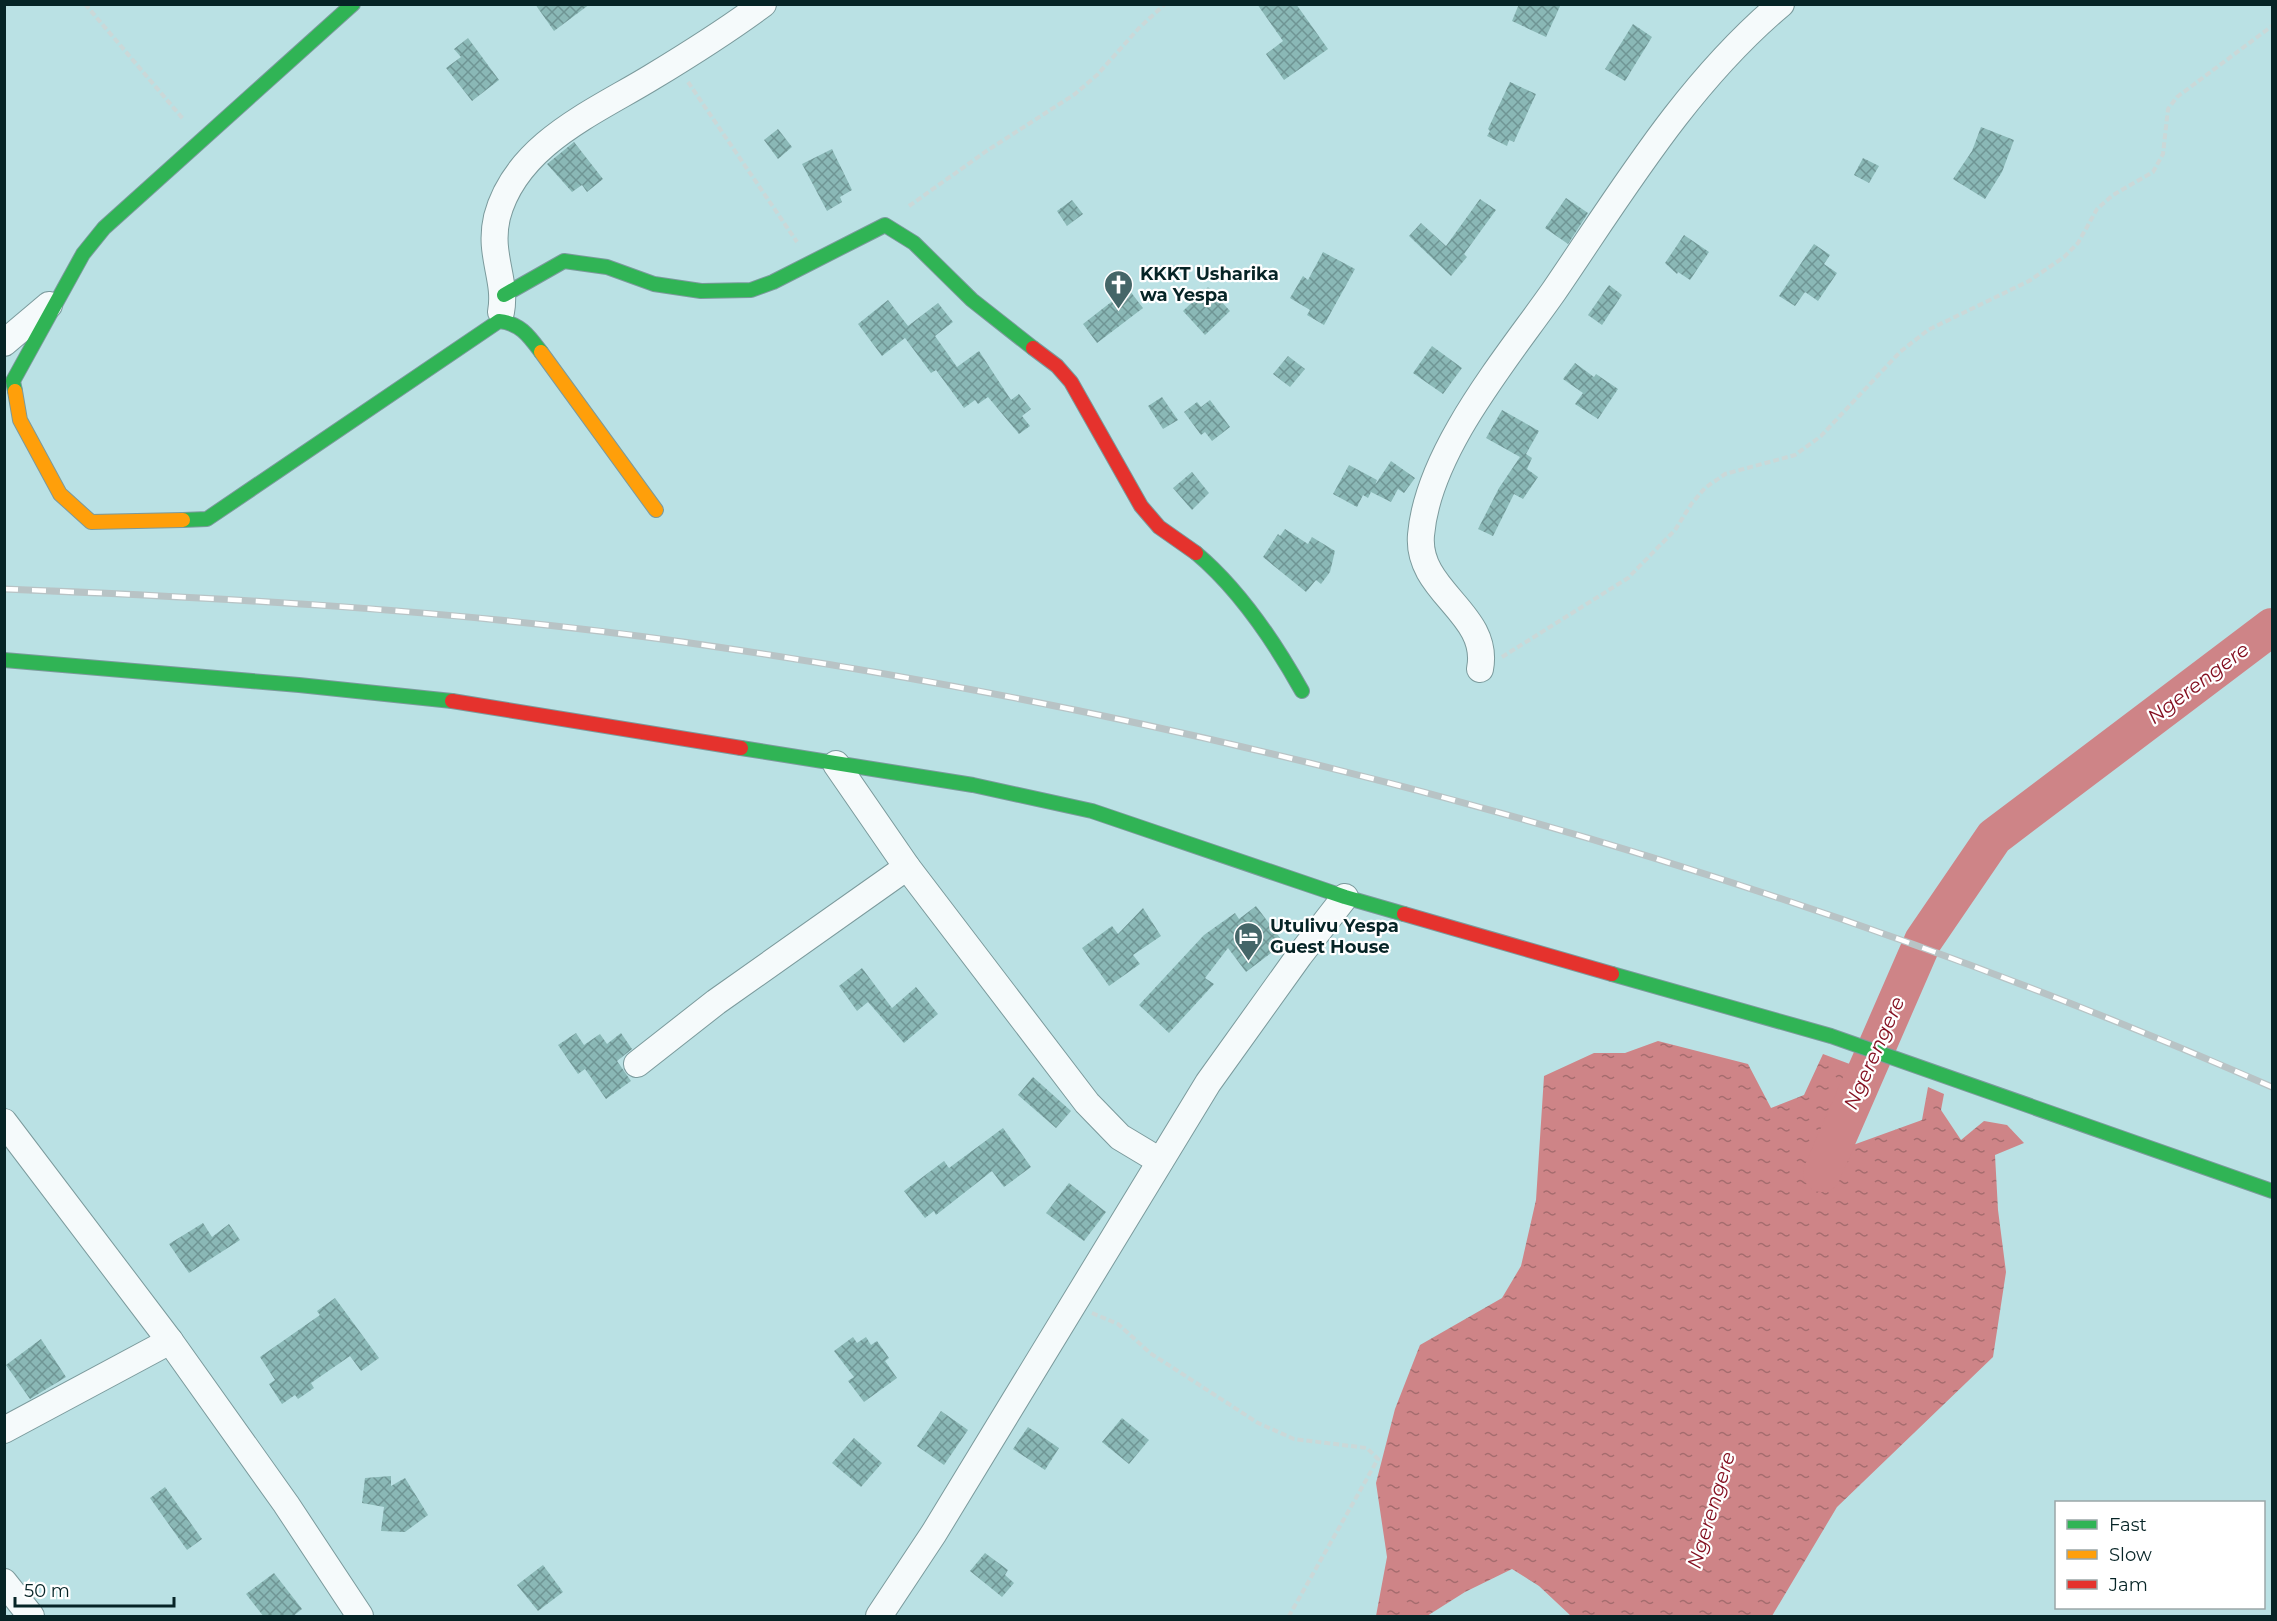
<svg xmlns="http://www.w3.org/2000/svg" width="2277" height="1621" font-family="Montserrat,sans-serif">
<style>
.water{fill:url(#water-ripples)}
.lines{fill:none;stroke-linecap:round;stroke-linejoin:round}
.river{stroke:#ce8487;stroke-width:38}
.building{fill:url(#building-cross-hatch)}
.street-casing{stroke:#7b9a9c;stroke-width:28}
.fast-casing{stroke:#7b9a9c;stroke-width:16}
.slow-casing{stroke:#7b9a9c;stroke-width:16}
.jam-casing{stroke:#7b9a9c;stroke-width:16}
.path{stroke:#cbd8d8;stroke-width:4;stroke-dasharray:6 3;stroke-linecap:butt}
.street{stroke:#f5fafb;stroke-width:26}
.fast{stroke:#30b455;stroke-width:14}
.slow{stroke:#ff9f0a;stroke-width:14}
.jam{stroke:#e5322d;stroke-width:14}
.rail-casing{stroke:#b8c3c5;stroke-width:7}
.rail{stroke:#fff;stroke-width:4.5;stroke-dasharray:14;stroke-linecap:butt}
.labels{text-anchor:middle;stroke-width:4.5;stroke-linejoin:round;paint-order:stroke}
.poi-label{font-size:18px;font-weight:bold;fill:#062426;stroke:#fff;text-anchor:start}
.water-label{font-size:20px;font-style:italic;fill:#830e1f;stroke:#fff}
</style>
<defs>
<pattern id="water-ripples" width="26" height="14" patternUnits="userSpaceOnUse" patternTransform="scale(1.5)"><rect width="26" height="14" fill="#ce8487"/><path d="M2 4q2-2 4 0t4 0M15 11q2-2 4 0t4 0" fill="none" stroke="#a56c6e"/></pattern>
<pattern id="building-cross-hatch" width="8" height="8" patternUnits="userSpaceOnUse" patternTransform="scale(1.5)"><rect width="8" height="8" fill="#8ab8b6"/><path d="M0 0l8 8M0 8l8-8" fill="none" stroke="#6f9594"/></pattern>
</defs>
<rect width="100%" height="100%" fill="#bae1e4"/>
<path class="water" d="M1658,1041L1748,1064L1771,1108L1804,1095L1823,1054L1863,1069L1839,1120L1853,1145L1922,1120L1928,1087L1944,1094L1941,1110L1961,1140L1984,1121L2007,1125L2024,1143L1995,1155L1998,1210L2006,1272L1993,1357L1837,1507L1772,1616H1571L1539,1586L1512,1569L1465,1592L1427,1616H1376L1387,1557L1376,1483L1395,1409L1420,1345L1502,1298L1521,1266L1536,1200L1544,1076L1594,1053H1625Z"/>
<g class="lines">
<path class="river" d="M1822,1173L1923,941L1994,837L2272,627"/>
</g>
<g class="building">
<path d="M535,4H590L554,31Z"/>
<path d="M1257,4H1296L1328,49L1284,80L1266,54L1283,41Z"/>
<path d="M1519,4H1561L1546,37L1512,21Z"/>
<path d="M1633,24L1652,37L1625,81L1605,69Z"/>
<path d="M468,38L499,80L472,101L446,68L461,57L454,49Z"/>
<path d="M1510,82L1536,94L1514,142L1509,140L1507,146L1487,136L1490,131L1488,129Z"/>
<path d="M1981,127L2014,140L2002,172L1985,199L1953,179L1972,151Z"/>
<path d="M778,129L792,147L778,159L764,140Z"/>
<path d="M574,142L603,179L587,192L582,185L572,192L547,164Z"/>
<path d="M832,149L852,190L840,197L842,202L827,211L802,164Z"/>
<path d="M1863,158L1879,166L1869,183L1854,175Z"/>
<path d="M1566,198L1588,213L1568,244L1545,228Z"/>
<path d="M1480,199L1496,210L1464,254L1467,257L1451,276L1409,236L1421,223L1446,246Z"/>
<path d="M1072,200L1083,214L1067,226L1057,211Z"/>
<path d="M1684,235L1709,252L1690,280L1678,272L1677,274L1665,263Z"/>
<path d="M1814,244L1830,255L1824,264L1837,273L1818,301L1805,292L1795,306L1779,296Z"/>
<path d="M1323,252L1355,269L1324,325L1307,315L1310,310L1290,298L1303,276L1308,280Z"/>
<path d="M1120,278L1143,308L1097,343L1083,324L1115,299L1107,288Z"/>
<path d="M1609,285L1622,295L1602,325L1588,315Z"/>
<path d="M1208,287L1230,311L1205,335L1183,311Z"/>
<path d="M888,300L908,326L938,303L953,322L935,336L957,367L979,351L1011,400L1019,394L1031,409L1022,416L1030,426L1019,434L988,397L978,404L975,400L964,408L936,370L931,373L905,338L882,356L858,324Z"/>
<path d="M1432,346L1462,368L1443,394L1413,373Z"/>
<path d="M1288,356L1305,369L1290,387L1273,374Z"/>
<path d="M1575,363L1594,377L1596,374L1618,389L1598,419L1575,404L1583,393L1563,379Z"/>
<path d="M1162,397L1178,420L1163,429L1148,406Z"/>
<path d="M1210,400L1230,427L1212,441L1205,432L1201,435L1184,412L1197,402L1201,407Z"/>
<path d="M1502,410L1539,431L1526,454L1532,458L1527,469L1538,477L1523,499L1514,494L1493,536L1478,529L1499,488L1520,457L1486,438Z"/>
<path d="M1391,461L1415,478L1404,493L1398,489L1391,502L1371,492L1368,498L1363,495L1357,507L1333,494L1349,465L1377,480L1375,485Z"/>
<path d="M1192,472L1209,493L1192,510L1173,488Z"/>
<path d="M1285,529L1308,544L1312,537L1335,551L1330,572L1321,584L1316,580L1306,592L1263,557L1278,534L1280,536Z"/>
<path d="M1256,906L1284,943L1246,972L1228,948L1205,978L1214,984L1169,1033L1139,1005L1204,935L1235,913L1239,919Z"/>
<path d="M1143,908L1161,936L1133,955L1140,964L1109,986L1082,948L1112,926L1118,934Z"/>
<path d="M862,968L892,1008L916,987L938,1014L904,1043L868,1002L857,1011L839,986Z"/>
<path d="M576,1033L584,1045L600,1034L607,1044L621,1033L632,1049L617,1061L631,1081L606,1099L585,1069L578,1074L558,1045Z"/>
<path d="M1033,1077L1071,1111L1056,1128L1018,1095Z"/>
<path d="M1003,1128L1031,1167L1004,1187L992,1171L936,1215L934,1211L925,1218L904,1191L944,1161L949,1168Z"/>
<path d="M1069,1183L1106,1212L1084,1241L1046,1213Z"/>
<path d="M203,1223L212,1237L229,1224L240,1240L189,1273L169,1244Z"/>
<path d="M335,1298L379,1358L361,1371L350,1356L311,1383L314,1388L298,1399L295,1395L282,1404L269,1384L275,1380L260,1357L320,1315L317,1311Z"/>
<path d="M853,1337L857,1343L866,1337L871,1345L877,1341L889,1358L885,1361L897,1378L864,1402L848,1381L854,1377L834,1351Z"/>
<path d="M41,1339L66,1377L30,1399L6,1365Z"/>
<path d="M941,1411L968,1430L944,1465L917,1446Z"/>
<path d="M1122,1418L1149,1440L1129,1464L1102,1442Z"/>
<path d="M1028,1427L1059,1448L1045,1470L1013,1449Z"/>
<path d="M854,1438L882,1463L861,1487L832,1463Z"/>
<path d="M391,1476V1486L405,1478L428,1515L405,1532L381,1531L384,1507L362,1503L365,1478Z"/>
<path d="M165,1487L202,1539L187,1550L150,1498Z"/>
<path d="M985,1553L1008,1570L1005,1575L1014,1583L1002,1597L970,1571Z"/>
<path d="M543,1565L563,1592L538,1611L517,1585Z"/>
<path d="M274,1573L302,1609L292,1617H264L246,1594Z"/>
</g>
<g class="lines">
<defs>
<g id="street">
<path d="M501,312C507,279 488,255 497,217C516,144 595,112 652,77C690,54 728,30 763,4"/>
<path d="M4,343L49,305"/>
<path d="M1480,669C1491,613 1416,592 1421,535C1428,451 1507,358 1554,291C1623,190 1686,84 1781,4"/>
<path d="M836,764L907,867L1087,1103L1120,1137L1160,1161"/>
<path d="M637,1064L716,1002L907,867"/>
<path d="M4,1122L170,1341L286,1504L360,1616"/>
<path d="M4,1430L170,1341"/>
<path d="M4,1582L31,1616"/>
<path d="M879,1616L934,1533L1208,1083L1299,956L1345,897"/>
</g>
<g id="fast">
<path d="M504,295L564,261L607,267L654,284L701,291L751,290L773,282L885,225L914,243L972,300L1033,348"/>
<path d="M15,391L13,381L83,254L104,228L353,4"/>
<path d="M183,520L207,519L499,321C520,323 529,336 541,352"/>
<path d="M1196,553C1240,590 1274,641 1302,691"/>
<path d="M4,660L299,685L452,701"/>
<path d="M741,748L973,785L1092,811L1345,897L1404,914"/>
<path d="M1612,974L1831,1036L2272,1191"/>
</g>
<g id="slow">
<path d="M541,352L656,510"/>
<path d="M15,391L20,420L60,494L91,522L183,520"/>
</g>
<g id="jam">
<path d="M1033,348L1057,366L1071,382L1141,506L1159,527L1196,553"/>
<path d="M452,701L741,748"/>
<path d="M1404,914L1612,974"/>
</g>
</defs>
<use href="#street" class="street-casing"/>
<use href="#fast" class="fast-casing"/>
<use href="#slow" class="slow-casing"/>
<use href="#jam" class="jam-casing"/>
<g class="path">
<path d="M85,4L184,120"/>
<path d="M688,82L797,242"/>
<path d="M909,206L988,150L1075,94L1097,75L1139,28L1165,4"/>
<path d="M1502,657L1628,578L1675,530L1692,503L1705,488L1725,474L1795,455L1821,436L1900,352L1928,330L2029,281L2064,257L2078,243L2097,209L2113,195L2153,172L2163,154L2168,109L2177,97L2272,26"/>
<path d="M1092,1313L1118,1324L1150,1353L1258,1423L1294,1439L1367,1448L1378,1459L1289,1616"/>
</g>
<use href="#street" class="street"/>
<use href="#fast" class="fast"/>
<use href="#slow" class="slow"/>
<use href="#jam" class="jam"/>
<defs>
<path id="rail" d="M4,589C231,598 458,610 683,642C1226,719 1770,867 2272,1087"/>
</defs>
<use href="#rail" class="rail-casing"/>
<use href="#rail" class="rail"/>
</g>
<defs>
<symbol id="church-pin" viewBox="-11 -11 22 30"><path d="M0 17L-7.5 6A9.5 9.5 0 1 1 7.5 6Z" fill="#456668" stroke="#fff"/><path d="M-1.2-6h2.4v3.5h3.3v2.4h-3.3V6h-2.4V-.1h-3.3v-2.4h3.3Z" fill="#fff"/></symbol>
<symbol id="hotel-pin" viewBox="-11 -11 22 30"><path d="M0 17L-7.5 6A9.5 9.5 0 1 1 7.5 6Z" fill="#456668" stroke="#fff"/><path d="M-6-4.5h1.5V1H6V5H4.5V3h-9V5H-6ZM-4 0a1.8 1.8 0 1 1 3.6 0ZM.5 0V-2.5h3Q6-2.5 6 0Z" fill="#fff"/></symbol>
</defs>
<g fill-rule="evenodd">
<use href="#church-pin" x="1102" y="268" width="33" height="45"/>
<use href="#hotel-pin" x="1232" y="920" width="33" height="45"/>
</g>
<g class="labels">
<g class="poi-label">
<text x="1140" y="280">KKKT Usharika<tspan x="1140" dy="21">wa Yespa</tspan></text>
<text x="1270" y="932">Utulivu Yespa<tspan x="1270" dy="21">Guest House</tspan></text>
</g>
<g class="water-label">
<text transform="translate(2198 683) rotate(-37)" y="7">Ngerengere</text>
<text transform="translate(1874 1053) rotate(-66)" y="7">Ngerengere</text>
<text transform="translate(1711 1510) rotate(-73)" y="7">Ngerengere</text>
</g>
</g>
<rect width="2277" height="1621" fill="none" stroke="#062426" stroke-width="12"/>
<rect x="2055" y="1501" width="210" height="108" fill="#ffffff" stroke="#9ba7a8" stroke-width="1.5"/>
<rect x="2067" y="1520" width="30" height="9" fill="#30b455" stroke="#9ba7a8" stroke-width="1.5"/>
<text x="2109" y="1531" font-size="18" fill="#062426">Fast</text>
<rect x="2067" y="1550" width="30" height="9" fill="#ff9f0a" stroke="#9ba7a8" stroke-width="1.5"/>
<text x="2109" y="1561" font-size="18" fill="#062426">Slow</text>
<rect x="2067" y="1580" width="30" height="9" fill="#e5322d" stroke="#9ba7a8" stroke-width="1.5"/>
<text x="2109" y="1591" font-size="18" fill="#062426">Jam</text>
<path d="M15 1597v9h159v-9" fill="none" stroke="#062426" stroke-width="3"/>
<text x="24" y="1597" font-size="18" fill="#062426" stroke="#ffffff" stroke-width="4.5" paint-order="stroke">50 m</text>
</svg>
